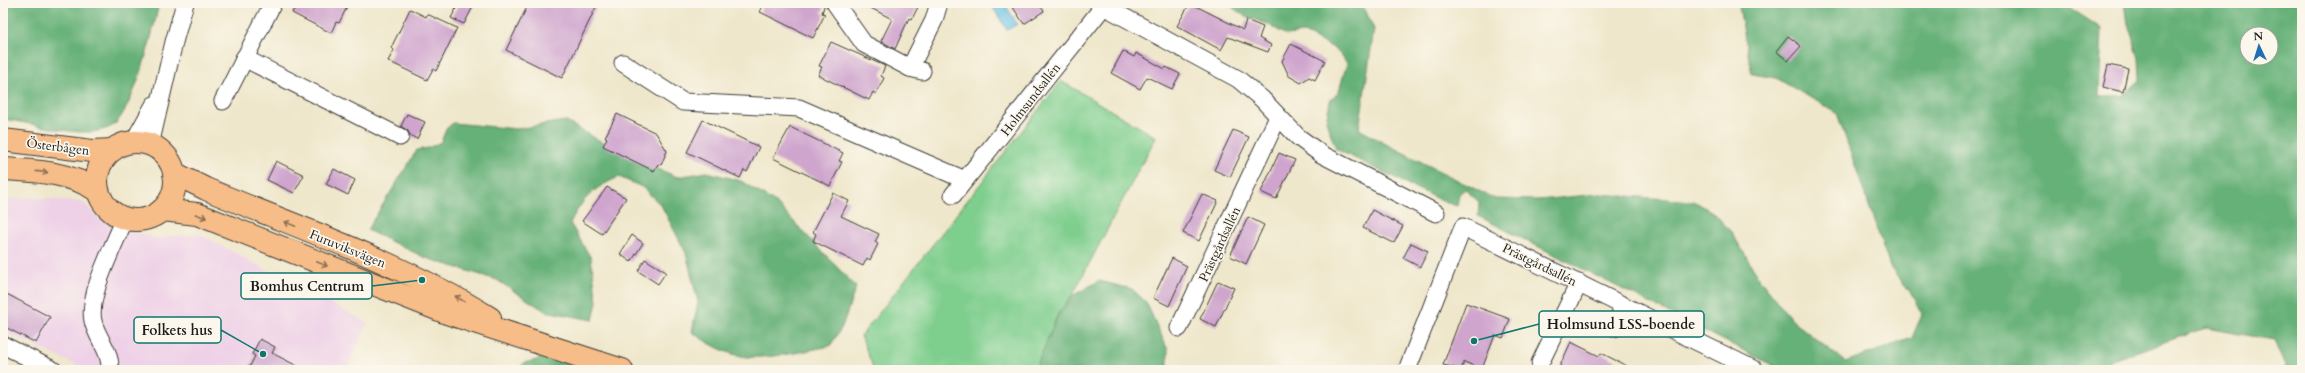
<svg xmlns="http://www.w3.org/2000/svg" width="2305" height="373" font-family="Cardo,serif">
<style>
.built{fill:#eed0e7}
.green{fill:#7ece8d;stroke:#4d7554}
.forest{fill:#66b178;stroke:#41664a;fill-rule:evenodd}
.water{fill:#69c3e7;stroke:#427082}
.building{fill:#cfa5ce}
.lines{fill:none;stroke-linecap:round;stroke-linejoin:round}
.minor-casing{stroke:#3c3a36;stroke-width:19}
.major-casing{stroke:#3c3a36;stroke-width:24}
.minor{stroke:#fff;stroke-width:17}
.major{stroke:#f7bd88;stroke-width:22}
.oneway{stroke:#8a6c52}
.labels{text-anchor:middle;stroke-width:3.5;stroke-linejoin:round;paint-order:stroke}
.street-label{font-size:13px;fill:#1c1c1c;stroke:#fbf7ec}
.leader{fill:none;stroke:#0f766e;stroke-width:1.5}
.callout-dot{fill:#0f766e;stroke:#fbf7ec;stroke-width:1.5}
.callout{fill:#fbf7ec;stroke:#0f766e;stroke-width:1.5}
.callout-label{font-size:14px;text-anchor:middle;font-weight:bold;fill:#1c1c1c}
</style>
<rect width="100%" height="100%" fill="#fbf7ec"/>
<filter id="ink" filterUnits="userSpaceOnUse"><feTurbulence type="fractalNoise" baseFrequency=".025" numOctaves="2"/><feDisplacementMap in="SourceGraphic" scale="8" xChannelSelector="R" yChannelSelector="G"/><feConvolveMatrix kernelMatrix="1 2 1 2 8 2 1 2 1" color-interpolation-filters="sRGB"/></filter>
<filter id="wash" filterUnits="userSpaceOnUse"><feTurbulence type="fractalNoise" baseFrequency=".012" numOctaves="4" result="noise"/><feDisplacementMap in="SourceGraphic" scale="16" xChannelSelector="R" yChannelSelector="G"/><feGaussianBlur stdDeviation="0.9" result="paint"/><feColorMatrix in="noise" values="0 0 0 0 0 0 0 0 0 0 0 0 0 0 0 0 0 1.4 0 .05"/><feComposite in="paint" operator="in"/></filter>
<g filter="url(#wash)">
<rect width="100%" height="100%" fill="#efe7cb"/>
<path class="built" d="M27,197L82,202L103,221L155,238L199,234L368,323L348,365L357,370H87L3,331V200Z"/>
<path class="green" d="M1061,81L1156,137L1072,296L1058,314L1035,370H874L861,336Z"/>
<g class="forest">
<path d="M3,3H159C153,33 136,101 116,123C112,128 97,132 90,132C61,133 32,123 3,119Z"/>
<path d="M1226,3H1362L1374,29L1359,129L1386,144L1495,199L1538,200L1599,194L1694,201L1714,213L1732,233L1760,280L1792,320L1845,362L1912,338L1922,314L1909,290L1890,267L1837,113L1776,78L1752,74L1739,7L1742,3H2063L2102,29L2099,96H2123L2140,80L2139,58L2128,24L2125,3H2302V370H2287L2274,340L2206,328L2082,370H1782L1478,216L1479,202L1465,189L1459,194L1457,206L1442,201L1336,149L1326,121L1330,101L1339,91L1347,63L1336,49L1304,33L1286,35L1268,24L1246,17ZM2247,34H2271V58H2247Z"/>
<path d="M565,121L623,154L677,177L707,172L741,181L777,204L856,287L842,327L830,346C805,351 776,358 750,357C731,357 707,343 692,332L698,302L686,253L661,205L642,187L619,177C593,188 583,198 570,223L591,258L597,302L593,320L545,311L497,280L426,258L367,230L417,150L428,148L441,142L446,129L453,123L517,129Z"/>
<path d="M1099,281L1132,289L1146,302L1168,350V370H1035L1058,314L1072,296Z"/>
<path d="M540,356L593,370H517L524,363L537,360Z"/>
</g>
<path class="water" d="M998,3H1004L1017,24L1007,30L992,6Z"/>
<g id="blocks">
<g class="building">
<path d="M297,3H349L339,23L336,22L331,33L292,13Z"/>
<path d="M459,3H475L464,24L451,18Z"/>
<path d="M529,3H587L596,7L562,78L506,50Z"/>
<path d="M764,3H825L822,13L825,14L813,38L760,12Z"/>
<path d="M861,3H920L912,19L909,18L895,49L881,41L892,19Z"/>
<path d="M1010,3H1038L1044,11L1024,24Z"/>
<path d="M1190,3L1243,30L1246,20L1263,27L1259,38L1271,45L1268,52L1228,37L1221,50L1177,26Z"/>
<path d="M410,9L426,17L427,14L457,28L436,71L433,69L427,80L388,61L394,50L391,48Z"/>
<path d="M1788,36L1801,46L1788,61L1776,51Z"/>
<path d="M831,42L885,66L881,76L884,78L876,94L873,92L869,100L818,75L822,67L819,66Z"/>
<path d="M1291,44L1325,61L1315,80L1309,77L1301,83L1289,76L1282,61Z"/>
<path d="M1123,51L1134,57L1136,53L1165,69L1166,67L1180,74L1172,89L1147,77L1140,89L1111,73Z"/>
<path d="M2108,65L2128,69L2123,92L2103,87Z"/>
<path d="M407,114L425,122L417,139L410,135L408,131L401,126Z"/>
<path d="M617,114L656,133L667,151L661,165L658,164L654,171L603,146L607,138L605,137Z"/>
<path d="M703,120L759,147L747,172L744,170L740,178L687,152Z"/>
<path d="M790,127L843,153L839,161L842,162L830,186L773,158Z"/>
<path d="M1233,130L1249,137L1230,177L1214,170Z"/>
<path d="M1279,153L1295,160L1276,199L1261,192Z"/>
<path d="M276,161L304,175L294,193L267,180Z"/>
<path d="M334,169L355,180L348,195L326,184Z"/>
<path d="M607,187L626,198L602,234L582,221Z"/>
<path d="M833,193L849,201L841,216L879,234L875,242L878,244L870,260L867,258L863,266L813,241L816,234L813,232Z"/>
<path d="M1202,194L1218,201L1199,241L1183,233Z"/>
<path d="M1372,210L1403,226L1394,243L1363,228Z"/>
<path d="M1248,217L1264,225L1246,264L1230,256Z"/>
<path d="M632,235L643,243L631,262L620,254Z"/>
<path d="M1411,243L1428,251L1420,267L1403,258Z"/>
<path d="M1172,258L1187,266L1169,306L1153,298Z"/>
<path d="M645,259L666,272L658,284L638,271Z"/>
<path d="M1218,281L1234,288L1216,327L1200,319Z"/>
<path d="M3,292L50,317L36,343L3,326Z"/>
<path d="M1466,303L1510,319L1503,338L1495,335L1482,369L1464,362L1461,370L1443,365Z"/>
<path d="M260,339L275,347L272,353L305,370H248L255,356L252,354Z"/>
<path d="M1571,342L1599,356L1601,353L1635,370H1558Z"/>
</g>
</g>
</g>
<g filter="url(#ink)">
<use href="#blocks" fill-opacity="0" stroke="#3c3a36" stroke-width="1"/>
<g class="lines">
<defs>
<g id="minor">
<path d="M835,3L864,44L910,68"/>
<path d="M1098,3L1238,79L1262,99L1298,137L1321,154L1436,213"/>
<path d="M244,58L400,137"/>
<path d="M623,63L683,102L799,108L965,180"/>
<path d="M922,71L910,68L934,20L939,3"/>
<path d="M223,101L273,3"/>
<path d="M133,143L154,105"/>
<path d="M150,145L174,42L185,3"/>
<path d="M953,195L1103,7"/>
<path d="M1179,328L1278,117"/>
<path d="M1614,328L1624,306"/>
<path d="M3,345L53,370"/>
<path d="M1540,363L1579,283"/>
<path d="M110,370C111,350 97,339 93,321C87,295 115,244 125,218"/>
<path d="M1407,370L1463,227L1755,370"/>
</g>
<g id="major">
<path d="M3,140L92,151L113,150"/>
<circle cx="136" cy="181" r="39"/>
<path d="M3,169C37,171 69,172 98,191"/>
<path d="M174,173L206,189C302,229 402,263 490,318"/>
<path d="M162,210L197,214L447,313L622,370"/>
</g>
</defs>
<use href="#minor" class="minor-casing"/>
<use href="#major" class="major-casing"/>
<use href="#minor" class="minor"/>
<use href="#major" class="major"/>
</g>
<defs><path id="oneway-shaft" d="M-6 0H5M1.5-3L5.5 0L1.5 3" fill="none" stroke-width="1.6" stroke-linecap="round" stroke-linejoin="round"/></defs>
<g class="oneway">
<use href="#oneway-shaft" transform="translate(42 172) rotate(6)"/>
<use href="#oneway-shaft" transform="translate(201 216) rotate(20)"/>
<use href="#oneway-shaft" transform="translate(290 224) rotate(-158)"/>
<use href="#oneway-shaft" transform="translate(322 264) rotate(22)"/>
<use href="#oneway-shaft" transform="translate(460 299) rotate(-148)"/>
</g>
</g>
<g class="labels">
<g class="street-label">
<text transform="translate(1030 99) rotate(-52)" y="5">Holmsundsallén</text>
<text transform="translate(58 146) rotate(7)" y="5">Österbågen</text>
<text transform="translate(1219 244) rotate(-65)" y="5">Prästgårdsallén</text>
<text transform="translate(348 248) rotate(22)" y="5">Furuviksvägen</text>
<text transform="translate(1540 264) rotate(26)" y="5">Prästgårdsallén</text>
</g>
</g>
<path class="leader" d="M422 280L372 286M1474 341L1539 324M263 354L221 330"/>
<g class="callout-dot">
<circle cx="422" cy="280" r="4"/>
<circle cx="1474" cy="341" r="4"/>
<circle cx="263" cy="354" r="4"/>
</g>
<g class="callout">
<rect x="241" y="273" width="131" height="26" rx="4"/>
<rect x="1539" y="311" width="165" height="26" rx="4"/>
<rect x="134" y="317" width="87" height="26" rx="4"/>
</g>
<g class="callout-label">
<text x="307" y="291">Bomhus Centrum</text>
<text x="1621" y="329">Holmsund LSS-boende</text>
<text x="177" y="335">Folkets hus</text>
</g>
<rect width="2305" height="373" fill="none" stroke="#fbf7ec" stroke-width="16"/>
<g transform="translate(2259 46) rotate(356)"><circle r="19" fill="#fbf7ec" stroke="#a29f99"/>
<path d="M0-3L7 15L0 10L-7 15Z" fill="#1f6fb2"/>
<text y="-6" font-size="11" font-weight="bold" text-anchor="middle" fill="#1c1c1c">N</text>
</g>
</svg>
